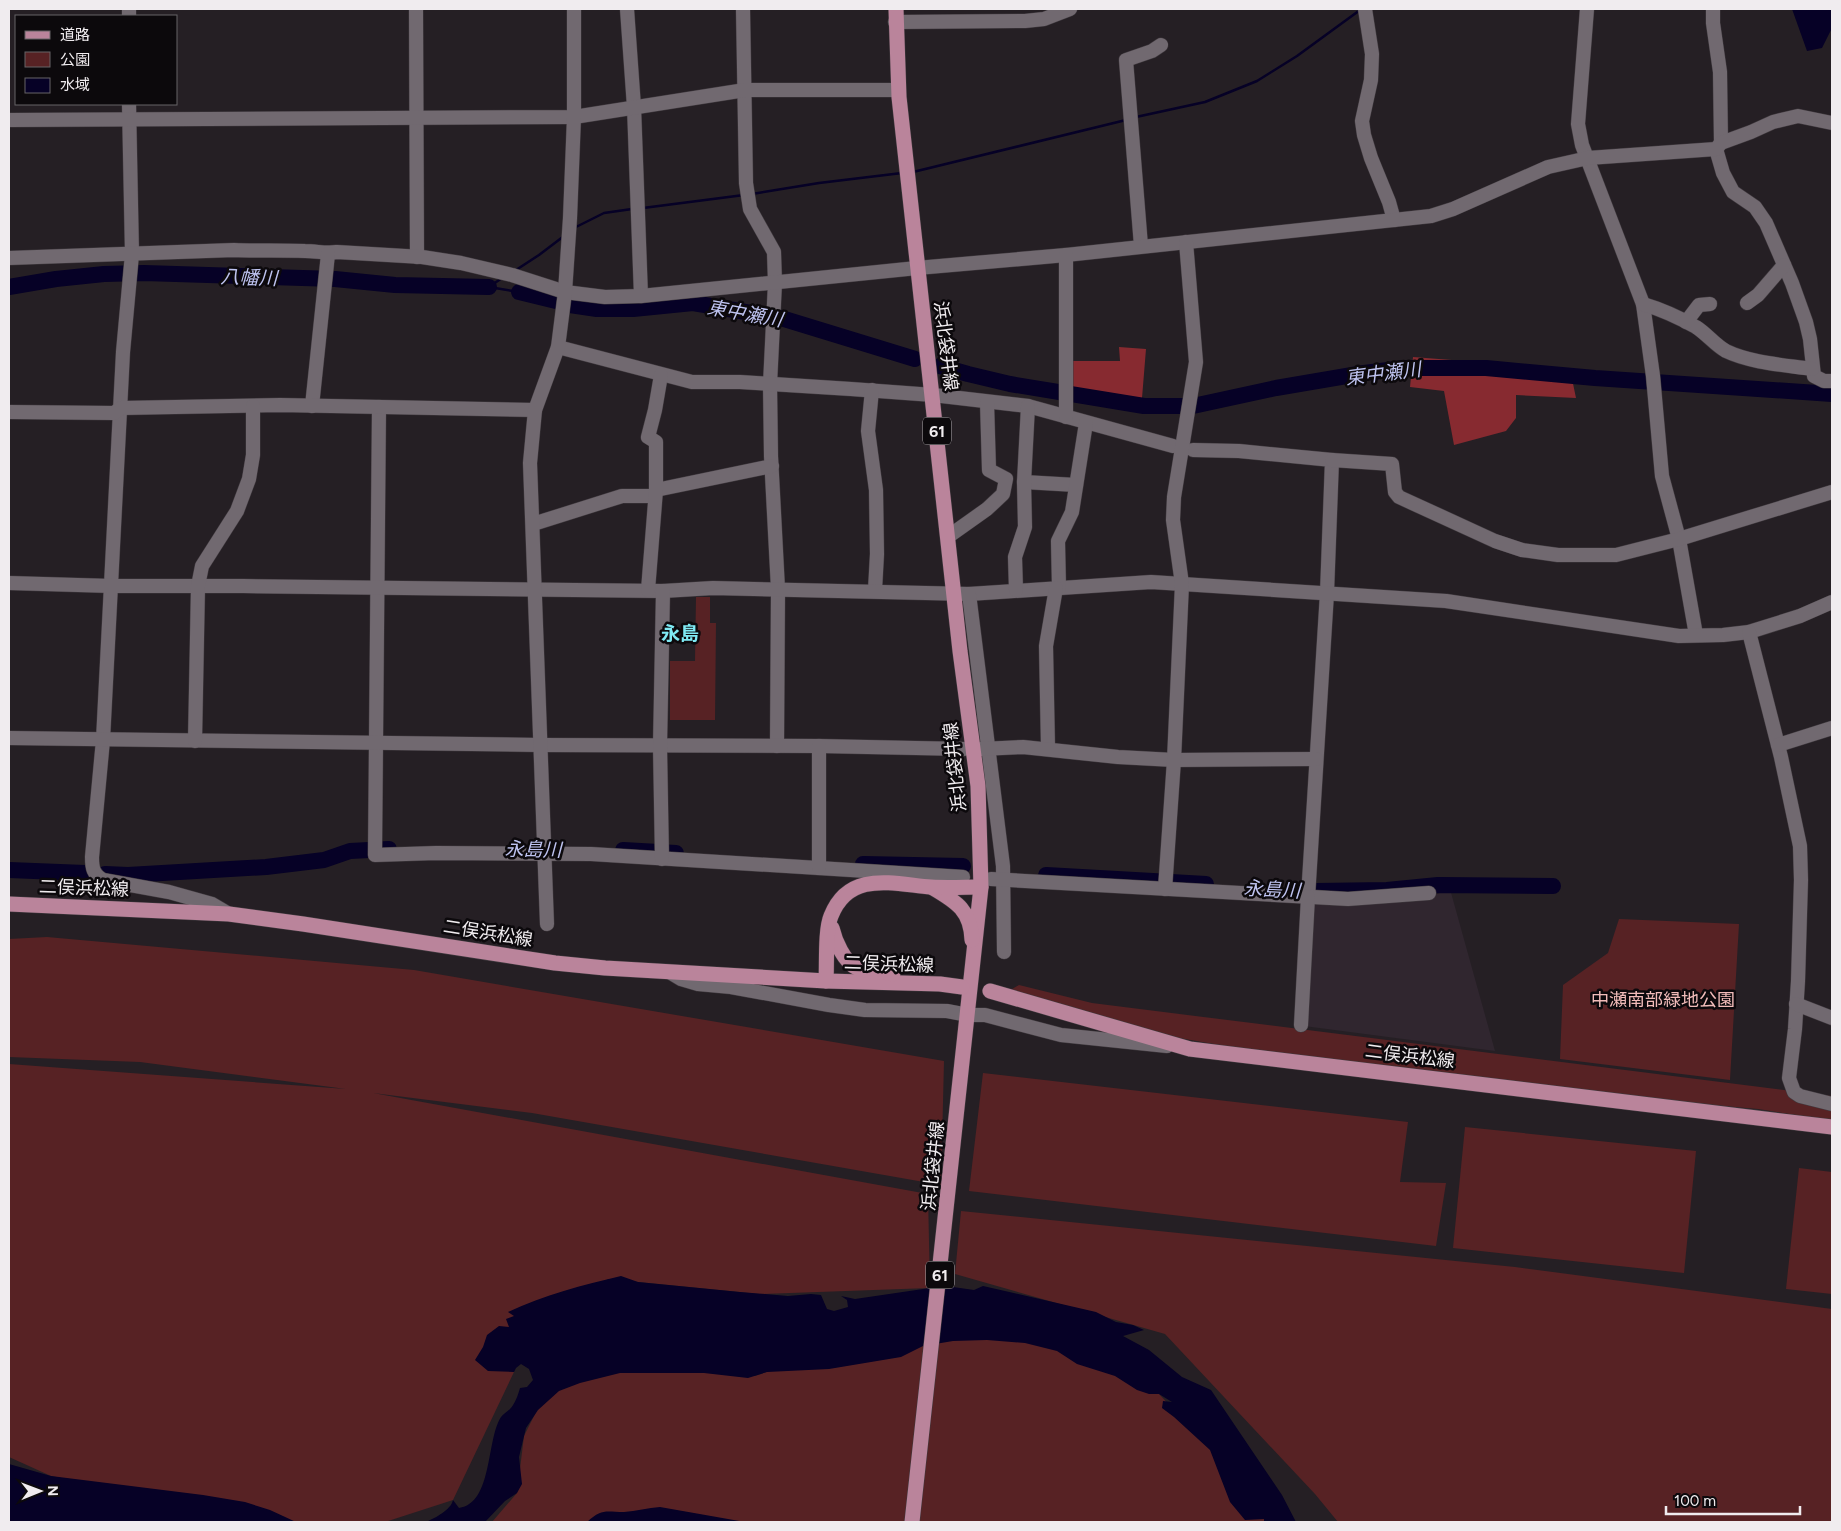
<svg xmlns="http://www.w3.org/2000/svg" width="1841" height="1531" font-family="Figtree,'Noto Sans JP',sans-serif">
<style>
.built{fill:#30262f}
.green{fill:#572224}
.forest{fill:#872a30}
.water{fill:#060126}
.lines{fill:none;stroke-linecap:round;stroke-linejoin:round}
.stream{stroke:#060126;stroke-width:2.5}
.river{stroke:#060126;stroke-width:16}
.minor-casing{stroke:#403a3f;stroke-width:15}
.major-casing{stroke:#403a3f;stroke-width:16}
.minor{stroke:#716970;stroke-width:14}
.major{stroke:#ba849b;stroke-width:15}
.labels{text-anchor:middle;stroke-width:5;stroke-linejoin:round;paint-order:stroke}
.shield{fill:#0c090c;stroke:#aca8ab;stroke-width:1}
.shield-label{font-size:16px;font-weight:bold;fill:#f0ecef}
.street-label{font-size:18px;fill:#f0ecef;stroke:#0c090c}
.park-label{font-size:18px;fill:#f1bbb9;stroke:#0c090c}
.water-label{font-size:19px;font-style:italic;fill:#bec3f0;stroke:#0c090c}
.neighbourhood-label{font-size:19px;font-weight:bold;fill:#7feaf4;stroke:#0c090c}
</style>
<rect width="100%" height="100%" fill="#251f24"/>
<path class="built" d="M1450,889L1495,1051L1304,1026L1313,901L1353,904L1437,894Z"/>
<g class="green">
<path d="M696,597H710V623H716L715,720H670V661H695Z"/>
<path d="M1619,919L1739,924L1730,1080L1560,1059L1563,985L1608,953Z"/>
<path d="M47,937L414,970L944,1061L941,1185L532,1113L373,1093L928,1194L930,1288L759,1294L608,1279L476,1360L514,1372L453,1500L385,1522H288L51,1476L9,1457V1064L346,1089L140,1062L9,1057V939Z"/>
<path d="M1019,985L1092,1003L1832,1096V1121L1758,1109L1677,1102L1231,1047L1156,1034L1007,992Z"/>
<path d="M983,1073L1408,1122L1400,1182L1446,1183L1436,1246L969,1191Z"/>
<path d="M1465,1127L1696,1151L1684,1273L1453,1248Z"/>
<path d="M1799,1168L1832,1172V1294L1786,1289Z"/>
<path d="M961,1211L1515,1267L1832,1309V1522H1338L1315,1494L1165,1334L955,1274Z"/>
<path d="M902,1326L1035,1332L1159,1394L1266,1508L1269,1522H492L517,1493L524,1436L549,1386L659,1354L755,1376Z"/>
</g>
<g class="forest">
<path d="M1119,347L1146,349L1142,398L1072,389L1073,361H1120Z"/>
<path d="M1413,357L1570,369L1576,398L1516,395V418L1506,431L1454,445L1444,391L1410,387Z"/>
</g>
<g class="water">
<path d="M1792,9H1832V28L1822,48L1807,51Z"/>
<path d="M621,1276L638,1282L740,1292L788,1296L811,1294L821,1295L827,1309L834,1311L848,1307L847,1300L841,1296L855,1299L930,1288L953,1287L974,1290L983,1286L1096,1312L1116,1322L1133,1325L1144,1330L1123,1336L1149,1350L1182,1377L1211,1390L1282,1495L1296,1522H1264V1519L1245,1520L1230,1502L1210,1450L1174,1417L1162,1408L1163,1401L1172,1402L1159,1394H1149L1137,1390L1115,1376L1077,1364L1057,1351L1025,1343L987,1340L953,1341L923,1346L901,1357L829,1369L767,1372L748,1378L704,1373H620L580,1383L559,1391L538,1410L526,1428L519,1457L522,1484L517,1493L505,1501L485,1522H426C435,1518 451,1510 453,1500L459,1508C493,1503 486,1440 501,1417C503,1414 507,1412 510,1409C515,1404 518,1395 520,1388L527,1387L533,1380L529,1369L521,1364L516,1368L514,1372L488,1371L475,1360L483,1347L487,1335L499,1326L509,1327L506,1319L514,1316L508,1312C544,1295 583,1285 621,1276Z"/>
<path d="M9,1464L51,1476L203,1495L245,1502L270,1510L296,1522H9Z"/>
<path d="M660,1507L745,1522H587C602,1508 606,1512 624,1512C636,1511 648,1508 660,1507Z"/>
</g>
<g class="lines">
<g class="stream">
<path d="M1136,117L1205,102L1257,81L1297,56L1360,10"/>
<path d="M913,172L1126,120"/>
<path d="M752,194L819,183L902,173"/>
<path d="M643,208L744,195"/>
<path d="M574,228L604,213L632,209"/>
<path d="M516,270L539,255L564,236"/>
<path d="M502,278L489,287L519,292"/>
</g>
<g class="river">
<path d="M9,287L56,279L104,274L144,273L335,279L395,285L489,287"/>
<path d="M519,292L556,301"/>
<path d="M570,305L597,309H633L693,303L781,318L915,359"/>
<path d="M940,366L968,374L1010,384L1144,406H1193L1276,388L1364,373L1404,368H1486L1595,378L1832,394"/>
<path d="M623,850L676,853"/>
<path d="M863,864L963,866"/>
<path d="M9,870L85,873"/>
<path d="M105,874L128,875L266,867L324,860L350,851L389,849"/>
<path d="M1046,875L1206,884"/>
<path d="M1316,891L1387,890L1438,885L1553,886"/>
</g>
<defs>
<g id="minor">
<path d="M129,9V16"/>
<path d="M416,9L417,257"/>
<path d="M627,9L634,107L641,296"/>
<path d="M743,9L746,183L750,209L774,252L775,283L770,384L771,456L778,589L777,746"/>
<path d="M1365,9L1372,54L1371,80L1362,121L1364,135L1371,158L1389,202L1394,220"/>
<path d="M1587,9L1578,124L1582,145L1643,304L1653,376L1662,476L1679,539L1696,635"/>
<path d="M1713,9V23L1720,72L1721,143"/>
<path d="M895,22L1025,21L1044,19L1070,9"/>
<path d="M129,104L132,254L123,352L103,740L92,857C92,868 93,874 103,880L169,892L212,904L229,914"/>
<path d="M9,120L574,117L745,90H898"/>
<path d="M1716,149L1723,173L1733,192L1755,207L1766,223L1792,283L1806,322L1810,339L1814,376L1824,381H1832"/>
<path d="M1141,246L1126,60L1152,51L1161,45"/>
<path d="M9,258L234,250C258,251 281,250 305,251C317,251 326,254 337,252L422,257L461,263L512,275L565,292L605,297L641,296L917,268L1066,255L1431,216L1453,209L1548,167L1588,158L1716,149L1721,143L1751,132L1773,122L1798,116L1832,123"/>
<path d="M1747,303L1758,295L1784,265"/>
<path d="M1643,304C1660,309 1680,318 1696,327C1707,334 1715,345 1726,351C1751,363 1785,365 1812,369"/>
<path d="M1686,322L1699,305L1710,304"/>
<path d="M558,347L692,382H740L851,389L933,395L1028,406L1173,446"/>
<path d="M872,390L868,431L876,490L877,554L875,590"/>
<path d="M312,406L328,254"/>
<path d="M379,407L375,855L436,853L591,854L963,877"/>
<path d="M9,412L114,413L121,408L280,405L535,410"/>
<path d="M1066,417V255"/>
<path d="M1193,450L1239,451L1332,460L1327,593L1308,897"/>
<path d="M1332,460L1392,464L1395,492L1399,497L1495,541L1522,550L1558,555H1616L1679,539L1832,492"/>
<path d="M1024,482L1076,485"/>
<path d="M656,490L772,466"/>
<path d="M533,524L622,496H655"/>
<path d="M949,536L987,509L1003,494L1006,479L989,470L987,402"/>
<path d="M9,583L112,586H243L663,591L713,588L969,594L1151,582L1446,601L1679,636L1723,635L1749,632L1800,616L1832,602"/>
<path d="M1059,588L1058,541L1072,512L1086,423"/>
<path d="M648,590L656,490V442L648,437L655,410L661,375"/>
<path d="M1016,590L1015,557L1025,527L1024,482L1028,406"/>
<path d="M969,594L1003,866L1004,952"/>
<path d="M1749,632L1781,757L1800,846L1801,880L1798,981L1795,1029L1789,1078L1794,1092L1800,1096L1832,1104"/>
<path d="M9,738L540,745L819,746L964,749"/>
<path d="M195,741L198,586L202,566L237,511L249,479L253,455V406"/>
<path d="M1778,745L1832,728"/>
<path d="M1048,748L1046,646L1056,588"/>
<path d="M981,749L1023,747L1118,757L1174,760L1316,759"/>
<path d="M662,859L660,746L663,591"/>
<path d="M819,868V746"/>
<path d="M991,879L1348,899L1429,893"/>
<path d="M1165,889L1174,760L1182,584L1173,520L1174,497L1196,362L1186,242"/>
<path d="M547,924L530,463L535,410L558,347L565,292L570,218L574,117V9"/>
<path d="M671,973L681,979L698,984L731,987L829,1005L865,1010L947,1011L968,1015H985L1061,1035L1167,1046"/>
<path d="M1796,1004L1832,1018"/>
<path d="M1301,1025L1308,897"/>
</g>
<g id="major">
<path d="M896,9L899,97L960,651L978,786L981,887L912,1522"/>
<path d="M933,888C957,902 971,911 972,940"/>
<path d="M9,904L229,914L303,924L555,963L605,968L826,981L940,984L962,987"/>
<path d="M832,928C835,941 844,962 857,968C866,972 883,971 893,974"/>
<path d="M826,981C827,964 825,930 831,916C849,870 893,884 931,887C948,888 965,887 981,887"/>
<path d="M990,991L1190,1049L1832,1127"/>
</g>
</defs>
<use href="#minor" class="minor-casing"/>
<use href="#major" class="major-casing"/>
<use href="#minor" class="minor"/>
<use href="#major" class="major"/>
</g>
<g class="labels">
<g class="shield">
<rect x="923" y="417.5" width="28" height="27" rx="4"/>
<rect x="926" y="1261.5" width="28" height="27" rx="4"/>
</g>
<g class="shield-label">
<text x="937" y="437">61</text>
<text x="940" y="1281">61</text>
</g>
<g class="street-label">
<text transform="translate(946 346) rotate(83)" y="6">浜北袋井線</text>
<text transform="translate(955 767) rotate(-96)" y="6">浜北袋井線</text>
<text transform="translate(84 888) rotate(2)" y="6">二俣浜松線</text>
<text transform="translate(488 933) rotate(9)" y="6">二俣浜松線</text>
<text transform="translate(889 964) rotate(2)" y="6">二俣浜松線</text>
<text transform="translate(1410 1056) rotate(7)" y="6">二俣浜松線</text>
<text transform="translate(933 1166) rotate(-84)" y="6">浜北袋井線</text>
</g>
<g class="park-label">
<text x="1663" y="1006">中瀬南部緑地公園</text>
</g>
<g class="water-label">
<text transform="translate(249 277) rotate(2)" y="7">八幡川</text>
<text transform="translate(745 313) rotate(10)" y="7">東中瀬川</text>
<text transform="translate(1383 373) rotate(-7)" y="7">東中瀬川</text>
<text transform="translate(533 849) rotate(1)" y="7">永島川</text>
<text transform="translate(1272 889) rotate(3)" y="7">永島川</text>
</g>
<g class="neighbourhood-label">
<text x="680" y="640">永島</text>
</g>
</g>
<rect width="1841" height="1531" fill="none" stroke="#f0ecef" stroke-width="20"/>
<rect x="15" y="15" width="162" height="90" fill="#0c090c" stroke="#676467"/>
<rect x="25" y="31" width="25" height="8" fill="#ba849b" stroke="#676467"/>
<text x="60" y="40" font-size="15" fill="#f0ecef">道路</text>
<rect x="25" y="52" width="25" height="15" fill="#572224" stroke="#676467"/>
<text x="60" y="65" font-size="15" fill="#f0ecef">公園</text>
<rect x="25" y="78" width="25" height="15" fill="#060126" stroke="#676467"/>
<text x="60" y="90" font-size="15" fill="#f0ecef">水域</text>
<g transform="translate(40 1491) rotate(89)" stroke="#0c090c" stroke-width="4" paint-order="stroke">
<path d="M0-4L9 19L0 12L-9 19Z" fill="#f0ecef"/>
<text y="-8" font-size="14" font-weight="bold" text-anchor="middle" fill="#f0ecef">N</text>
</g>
<path d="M1666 1506v8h134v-8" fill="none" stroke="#f0ecef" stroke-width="2.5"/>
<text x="1674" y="1506" font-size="15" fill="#f0ecef" stroke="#0c090c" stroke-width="4" paint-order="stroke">100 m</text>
</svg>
